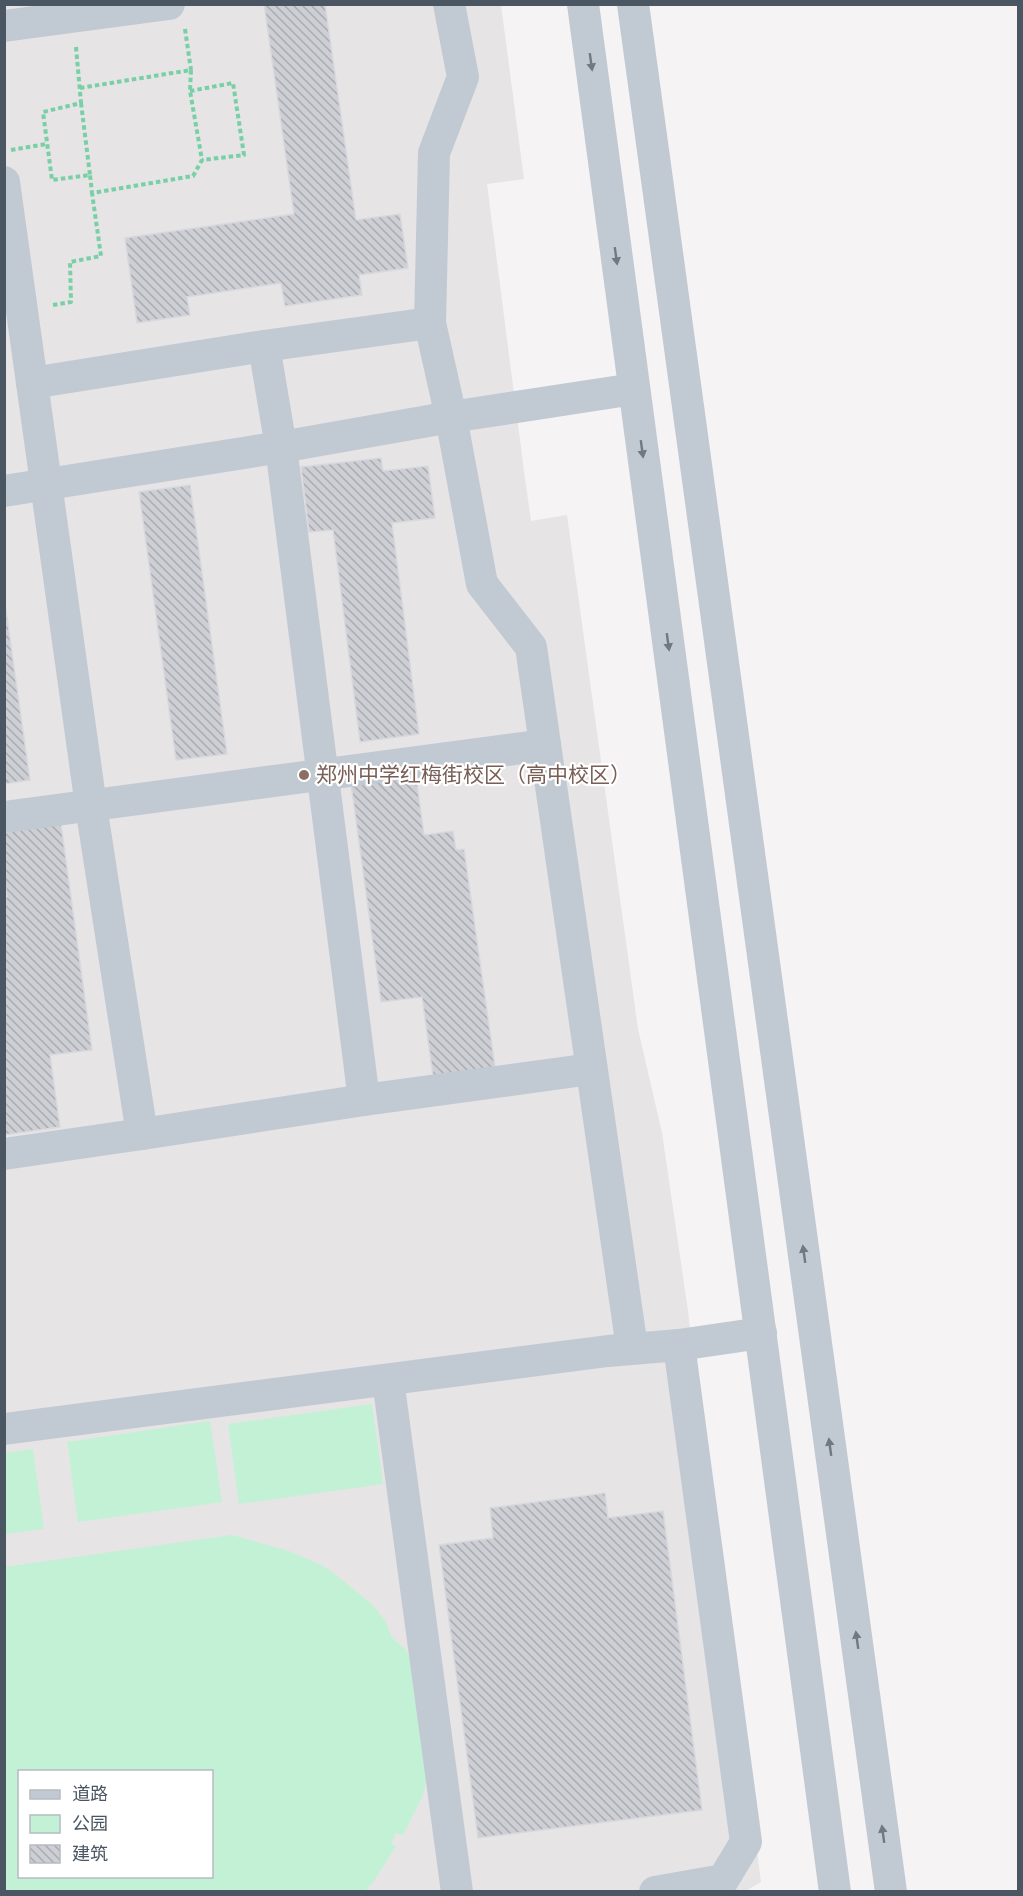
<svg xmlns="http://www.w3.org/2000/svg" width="1023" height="1896" font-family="Helvetica,'Noto Sans SC',sans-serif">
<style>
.education{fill:#e6e4e5;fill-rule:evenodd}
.park{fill:#c3f1d5;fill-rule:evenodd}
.building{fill:url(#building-back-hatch);stroke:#d7d9de;stroke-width:1.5}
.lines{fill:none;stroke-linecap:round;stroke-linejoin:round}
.path{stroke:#7ad0a6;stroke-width:4;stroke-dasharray:4.5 3;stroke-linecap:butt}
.minor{stroke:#c1cad2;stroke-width:32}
.oneway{fill:#6e7983}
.education-dot{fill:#8d6e63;stroke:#fff;stroke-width:2}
.labels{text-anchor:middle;stroke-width:4.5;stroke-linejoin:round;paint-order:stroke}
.education-label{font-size:21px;fill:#785e54;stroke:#fff;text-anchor:start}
</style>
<defs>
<pattern id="building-back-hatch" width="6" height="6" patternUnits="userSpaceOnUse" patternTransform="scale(1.5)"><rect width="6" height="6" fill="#cdcfd5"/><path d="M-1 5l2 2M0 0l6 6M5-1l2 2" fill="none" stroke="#a8abb0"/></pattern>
</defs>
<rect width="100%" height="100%" fill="#f5f3f3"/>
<path class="education" d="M5,5H501L524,179L487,184L524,471L531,521L567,515L638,1029L662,1133L687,1304L761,1882L744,1892H5ZM20,1772H212V1876H20Z"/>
<g class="park">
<path d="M372,1404L383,1484L239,1504L228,1424Z"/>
<path d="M210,1421L222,1502L78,1522L67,1442Z"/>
<path d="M33,1449L44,1529L5,1534V1453Z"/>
<path d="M232,1535L289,1551L321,1565L331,1571L373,1605L386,1622L392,1638L406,1650L414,1665L427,1777L423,1795L403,1835L396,1833L391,1844L396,1846L374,1881L364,1892L5,1891L4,1567ZM20,1772H212V1876H20Z"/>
</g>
<g class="building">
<path d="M264,4H325L356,220L400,214L408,268L359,275L362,295L285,306L281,283L187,297L190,315L137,323L125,238L294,214Z"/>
<path d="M381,458L383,471L428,466L435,518L392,523L419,734L360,742L333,530L309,532L301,467Z"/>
<path d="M190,485L227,754L176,760L139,492Z"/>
<path d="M4,596L30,780L4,784Z"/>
<path d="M416,776L424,835L453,831L456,850L464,849L495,1067L433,1076L422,997L381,1002L351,784Z"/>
<path d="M61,824L92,1050L50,1055L60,1127L4,1135V898L7,897L4,876V832Z"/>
<path d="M605,1493L608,1518L663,1511L702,1810L478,1838L439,1545L493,1538L490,1508Z"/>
</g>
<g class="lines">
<g class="path">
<path d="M185,29L191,70"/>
<path d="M76,47L81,103"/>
<path d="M80,88L191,70L190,91L202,160L193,176L92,193L90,175"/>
<path d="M190,91L233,83L244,155L202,160"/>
<path d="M81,103L90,175L52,180L43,112Z"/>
<path d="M11,150L46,144"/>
<path d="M53,305L71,302L70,262L101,256L92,193"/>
</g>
<g class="minor">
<path d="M449,4L463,77L434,153L430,323L451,417L482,584L531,647L632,1348"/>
<path d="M583,4L835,1892"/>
<path d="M633,4L891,1892"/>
<path d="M4,26L169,4"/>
<path d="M4,182L91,806L142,1134L364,1100L591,1069"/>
<path d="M264,346L281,447L451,417L634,389"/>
<path d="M32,383L264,346L430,323"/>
<path d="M4,491L281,447L364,1100"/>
<path d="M4,817L545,745"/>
<path d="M4,1154L142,1134"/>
<path d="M388,1380L457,1892"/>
<path d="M4,1429L608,1351L679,1345L761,1333"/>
<path d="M655,1892L723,1880L746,1842L679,1345"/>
</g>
</g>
<defs><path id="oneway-solid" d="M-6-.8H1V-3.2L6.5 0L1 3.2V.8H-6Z" transform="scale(1.5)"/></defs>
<g class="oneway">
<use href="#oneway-solid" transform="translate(591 62) rotate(82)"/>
<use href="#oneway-solid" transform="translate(616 256) rotate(82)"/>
<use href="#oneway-solid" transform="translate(642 449) rotate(82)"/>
<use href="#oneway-solid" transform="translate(668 642) rotate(82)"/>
<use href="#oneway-solid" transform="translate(804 1254) rotate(-98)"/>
<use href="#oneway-solid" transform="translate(830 1447) rotate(-98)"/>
<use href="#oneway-solid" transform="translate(857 1640) rotate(-98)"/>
<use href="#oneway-solid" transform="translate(883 1834) rotate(-98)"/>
</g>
<circle class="education-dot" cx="304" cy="775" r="6"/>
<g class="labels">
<g class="education-label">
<text x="316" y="782">郑州中学红梅街校区（高中校区）</text>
</g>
</g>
<rect width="1023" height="1896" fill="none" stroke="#4a5661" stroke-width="12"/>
<rect x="18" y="1770" width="195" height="108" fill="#ffffff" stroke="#b7bbc0" stroke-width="1.5"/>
<rect x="30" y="1790" width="30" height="9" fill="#c1cad2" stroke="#b7bbc0" stroke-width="1.5"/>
<text x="72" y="1800" font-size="18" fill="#4a5661">道路</text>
<rect x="30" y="1815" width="30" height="18" fill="#c3f1d5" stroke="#b7bbc0" stroke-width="1.5"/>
<text x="72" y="1830" font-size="18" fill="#4a5661">公园</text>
<rect x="30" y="1845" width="30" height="18" fill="url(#building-back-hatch)" stroke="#b7bbc0" stroke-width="1.5"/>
<text x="72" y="1860" font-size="18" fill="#4a5661">建筑</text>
</svg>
